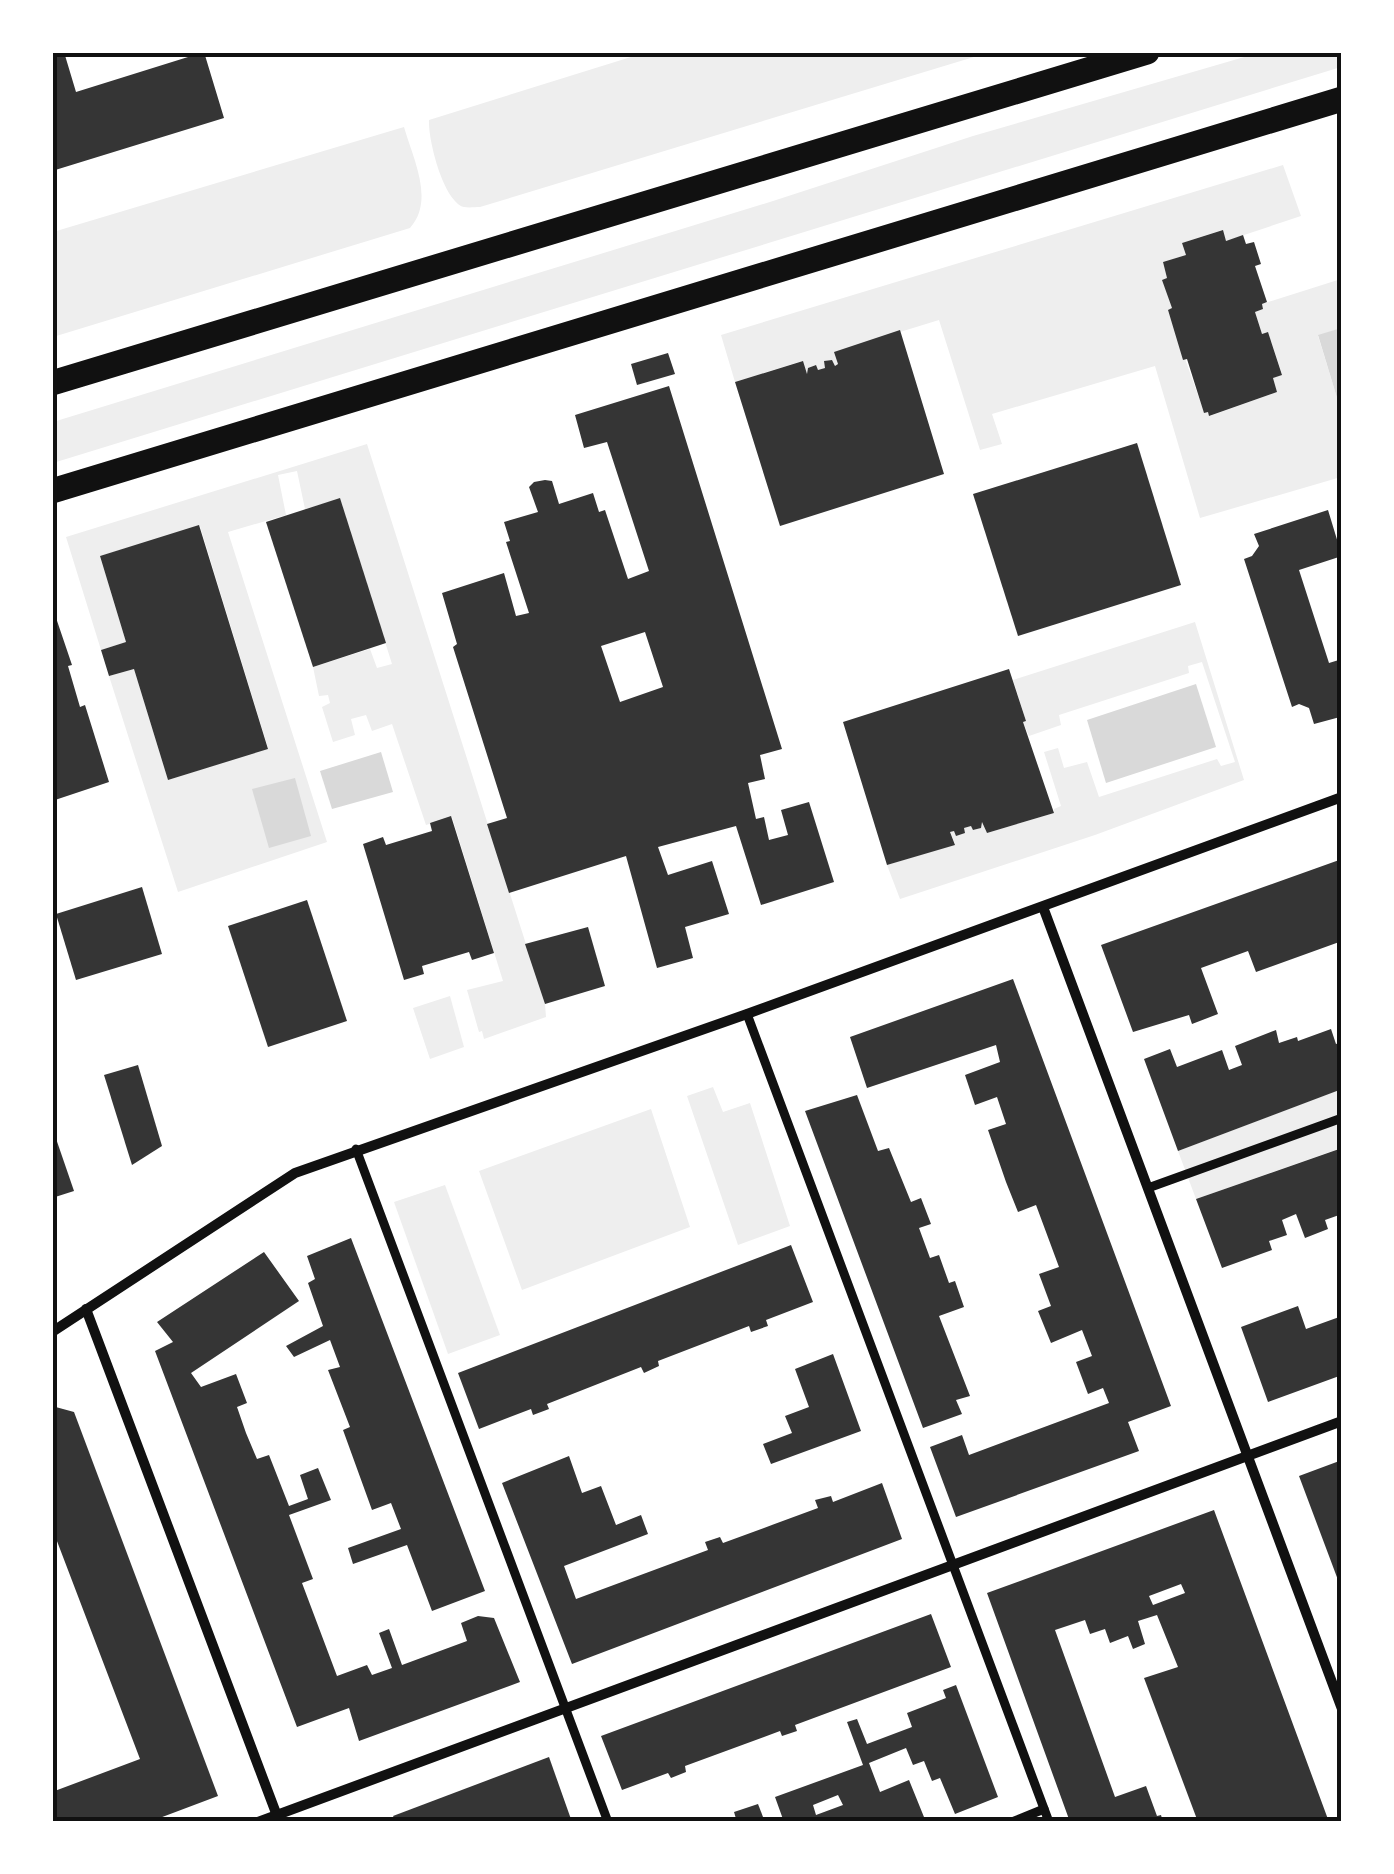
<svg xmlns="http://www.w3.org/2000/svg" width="1394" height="1874" font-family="Barlow,sans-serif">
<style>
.green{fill:#eee}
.water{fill:#d9d9d9}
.building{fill:#353535;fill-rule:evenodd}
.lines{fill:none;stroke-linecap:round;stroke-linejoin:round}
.pedestrian{stroke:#111;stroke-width:9}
.minor{stroke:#111;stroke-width:10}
.primary{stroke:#111;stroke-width:25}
.neatline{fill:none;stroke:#111;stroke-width:4}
</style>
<rect width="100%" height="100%" fill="#fff"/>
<g class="green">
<path d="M647,52H987V53L480,207C475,207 469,208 464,207C443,201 428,139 429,120Z"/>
<path d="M1258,53H1341V67L53,463V422L773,201L973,136Z"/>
<path d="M404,127C413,159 435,200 410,228L53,337V232Z"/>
<path d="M1283,165L1301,216L1226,241L1222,230L1182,243L1186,255L1163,262L1167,278L1163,280L1172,308L1168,311L1204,412H1208L1210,416L1277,392L1273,378L1282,374L1268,332L1262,334L1255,312L1263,309L1262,304L1341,279V328L1318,336L1341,411V477L1200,518L1155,366L992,414L1002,444L980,450L939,320L835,352L838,364L835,366L832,360L825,361V368L818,370L815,365L809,368L807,374L802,361L735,382L721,335Z"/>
<path d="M367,444L545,1004L546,1017L484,1039L482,1031L479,1032L467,990L503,981L452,817L426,825L392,724L372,731L366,715L351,719L355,735L333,742L322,707L330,703L328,695L319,696L313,667L370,649L377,668L392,664L340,499L305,509L297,471L278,475L286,515L228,532L327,842L178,892L109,676L134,669L168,780L268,748L200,526L100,556L126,642L101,650L66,537Z"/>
<path d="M1195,622L1244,780L1095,835L900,899L887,865L955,844L950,832L971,826L974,830L980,828L982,822L987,833L1054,813V809L1061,806L1044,752L1058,748L1064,768L1087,762L1099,797L1217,759L1221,766L1235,762L1202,662L1188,666L1189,673L1059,715L1061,725L1029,736L1023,722L1026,721L1013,680Z"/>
<path d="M450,996L464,1047L430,1059L413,1008Z"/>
<path d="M713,1087L723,1112L750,1103L790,1226L738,1245L687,1096Z"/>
<path d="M1341,1089V1148L1196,1199L1178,1151Z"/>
<path d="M651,1109L690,1227L522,1290L479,1171Z"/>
<path d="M445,1185L500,1335L448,1354L394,1202Z"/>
</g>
<g class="water">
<path d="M1341,328H1342L1341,411L1318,335Z"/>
<path d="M1196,684L1216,747L1106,783L1087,720Z"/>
<path d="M381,752L393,792L332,809L320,771Z"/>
<path d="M295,778L311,836L269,848L252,789Z"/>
</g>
<g class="building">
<path d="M52,52H64L76,92L204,52L224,118L52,171Z"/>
<path d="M1223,230L1226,241L1243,235L1246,244L1254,242L1261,264L1255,266L1267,302L1262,304L1263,309L1255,312L1262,334L1268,332L1282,375L1273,378L1277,392L1209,416L1208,412L1204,413L1187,359L1183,360L1168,310L1172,308L1162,280L1167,278L1163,262L1186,255L1182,243Z"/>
<path d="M900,330L944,474L780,526L735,382L803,361L807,374L808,368L816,365L818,370L825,368L824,361L832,360L835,366L838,364L834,352Z"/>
<path d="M668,353L675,374L637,385L631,364Z"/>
<path d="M669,386L782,749L760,755L765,779L748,783L756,819L764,817L769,840L788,835L781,810L809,802L834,882L761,905L736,826L658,847L668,875L712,861L729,914L685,927L693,958L657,968L626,856L509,893L487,824L507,818L453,647L457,644L442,593L504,573L516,616L529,613L506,542L510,541L504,522L538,512L529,487L534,482L545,480L552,481L559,504L593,493L599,512L605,510L628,579L649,571L607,442L584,448L575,415ZM645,632L663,687L620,702L601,646Z"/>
<path d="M1137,443L1181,585L1018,636L973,494Z"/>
<path d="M340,498L386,643L313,667L266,522Z"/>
<path d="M1328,510L1342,556L1299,570L1329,663L1342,659V713L1340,717L1314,724L1309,708L1299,704L1292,707L1244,559L1252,556L1259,546L1254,534Z"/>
<path d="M199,525L268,749L168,780L134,669L109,676L101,650L126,642L100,556Z"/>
<path d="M52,606L72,665L68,666L80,707L85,705L109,782L52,801Z"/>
<path d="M1009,669L1026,721L1023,722L1054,813L987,833L982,822L981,828L973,830L971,826L964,828L965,833L956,836L954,831L950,832L955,845L887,865L843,722Z"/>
<path d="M451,816L494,953L472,960L469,952L422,966L424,974L404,980L363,844L383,837L386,845L432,831L430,823Z"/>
<path d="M1342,859V941L1256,972L1248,951L1201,968L1218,1014L1192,1024L1189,1015L1133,1032L1101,945Z"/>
<path d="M142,887L162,954L76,980L56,914Z"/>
<path d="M307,900L347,1021L268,1047L228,926Z"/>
<path d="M588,927L605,986L545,1004L525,944Z"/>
<path d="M1013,979L1171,1406L1128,1422L1139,1451L956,1517L930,1447L962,1435L969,1455L1109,1403L1103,1388L1088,1394L1076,1362L1092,1356L1082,1330L1051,1343L1038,1311L1051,1306L1039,1274L1059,1267L1036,1205L1018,1212L1006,1182L988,1130L1006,1124L997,1097L975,1105L965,1075L1000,1062L996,1045L867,1088L850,1037Z"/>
<path d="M1331,1029L1336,1044L1342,1042V1089L1178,1151L1144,1059L1170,1049L1177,1067L1222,1050L1229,1070L1242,1065L1235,1046L1276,1030L1279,1043L1297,1037L1298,1041Z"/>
<path d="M138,1065L162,1146L132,1165L104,1075Z"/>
<path d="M857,1095L878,1151L889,1148L911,1202L921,1198L931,1224L919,1228L930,1258L939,1255L949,1283L955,1281L964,1307L939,1316L970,1396L956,1400L962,1414L923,1428L805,1111Z"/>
<path d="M52,1127L74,1191L52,1198Z"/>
<path d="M1342,1148V1214L1325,1220L1328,1229L1305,1238L1296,1214L1282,1220L1287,1235L1269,1241L1272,1250L1222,1268L1196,1199Z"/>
<path d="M351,1238L485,1591L432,1611L407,1545L353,1564L348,1548L401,1529L391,1503L372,1510L343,1430L350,1427L328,1370L340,1367L330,1340L294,1357L286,1346L323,1326L308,1283L315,1279L307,1256Z"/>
<path d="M791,1245L813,1302L766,1320L768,1326L751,1332L749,1326L658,1361L659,1366L644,1373L641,1367L547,1404L549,1409L533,1415L531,1409L479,1429L458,1373Z"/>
<path d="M264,1252L299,1301L191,1373L201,1387L236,1374L247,1403L237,1407L246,1433L257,1459L269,1455L289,1506L308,1499L300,1475L318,1468L331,1500L289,1515L313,1579L302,1583L337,1676L367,1665L372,1675L392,1668L379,1633L389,1629L402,1665L467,1641L461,1623L478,1616L494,1618L520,1682L359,1741L349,1708L297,1727L155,1351L173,1342L157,1322Z"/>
<path d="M1298,1306L1306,1329L1342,1316V1375L1268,1402L1241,1327Z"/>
<path d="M833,1354L861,1431L771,1464L763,1444L792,1433L785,1416L809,1407L795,1369Z"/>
<path d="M52,1406L74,1412L218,1796L149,1822H52V1792L140,1759L52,1528Z"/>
<path d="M569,1456L582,1493L601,1486L616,1525L641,1515L648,1534L564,1566L576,1599L708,1550L705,1542L720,1537L723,1543L818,1508L815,1500L831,1496L833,1502L882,1483L902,1539L572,1664L502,1483Z"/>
<path d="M1342,1460V1588H1341L1299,1476Z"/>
<path d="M1214,1510L1329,1822H1198L1144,1678L1178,1667L1157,1615L1138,1621L1145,1644L1133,1649L1128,1636L1110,1643L1105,1629L1090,1634L1085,1620L1055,1630L1115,1797L1146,1786L1157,1816L1161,1815L1163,1822H1070L987,1593ZM1181,1584L1185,1593L1153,1605L1149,1596Z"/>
<path d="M931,1614L951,1667L795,1725L797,1731L782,1736L780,1731L685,1766L686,1772L671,1778L668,1773L622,1790L601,1736Z"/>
<path d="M956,1685L998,1797L955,1814L940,1778L932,1781L924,1761L913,1765L906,1748L869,1763L880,1792L909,1780L926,1822H784L775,1797L863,1765L847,1722L857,1719L867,1744L912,1727L907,1713L946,1698L943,1690ZM838,1795L843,1805L816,1815L813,1805Z"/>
<path d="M549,1757L572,1822H396L393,1816Z"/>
<path d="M758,1804L765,1822H737L734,1812Z"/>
</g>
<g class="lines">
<g class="pedestrian">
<path d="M747,1014L1049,1822"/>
<path d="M356,1149L608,1822"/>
<path d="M1148,1188L1342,1118"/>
<path d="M1012,1822L1044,1809"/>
</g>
<g class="minor">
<path d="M1043,907L1342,1709"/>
<path d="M86,1309L279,1821"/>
<path d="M52,1332L295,1173L747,1014L1342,797"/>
<path d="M258,1822L1342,1421"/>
</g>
<g class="primary">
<path d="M52,383L1147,52"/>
<path d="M52,491L1342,99"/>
</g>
</g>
<rect width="1394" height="1874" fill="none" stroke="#ffffff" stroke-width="110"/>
<rect x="55" y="55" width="1284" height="1764" class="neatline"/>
</svg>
